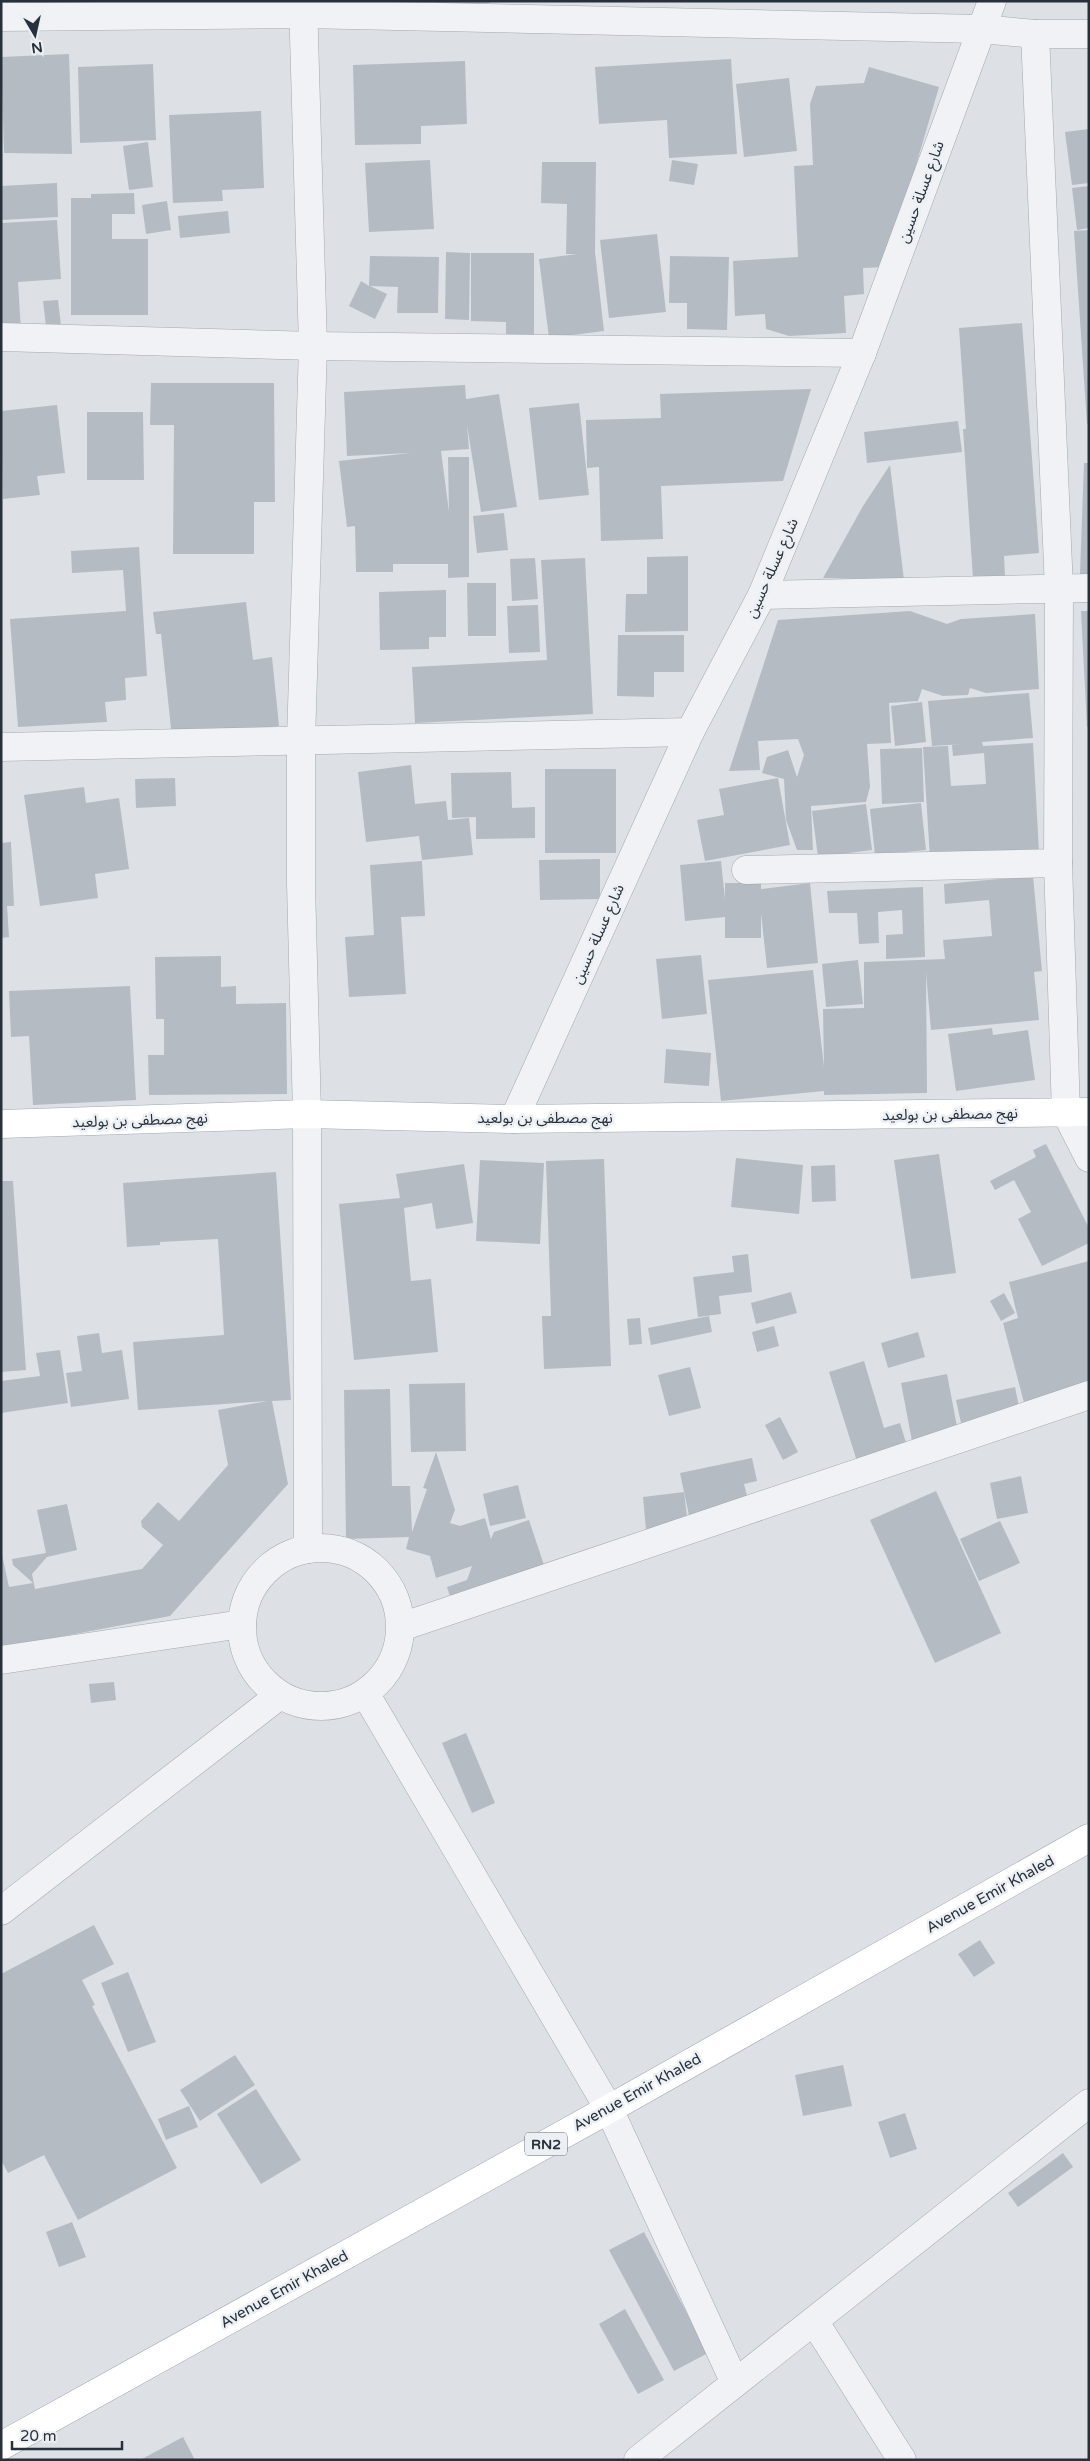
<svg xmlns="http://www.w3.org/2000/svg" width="1090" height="2461" font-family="'Varela Round','Noto Sans Arabic',sans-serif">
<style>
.building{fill:#b5bbc2}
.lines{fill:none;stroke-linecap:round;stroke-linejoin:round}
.minor-casing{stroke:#a3a9af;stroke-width:29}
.major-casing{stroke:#9da7b1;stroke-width:29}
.minor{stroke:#f0f2f5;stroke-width:28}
.major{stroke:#fff;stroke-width:28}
.labels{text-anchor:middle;stroke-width:5;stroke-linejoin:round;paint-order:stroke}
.shield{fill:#ecf0f4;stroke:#636a72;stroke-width:1}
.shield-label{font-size:14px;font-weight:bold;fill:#28313b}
.street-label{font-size:15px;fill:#28313b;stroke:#ecf0f4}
</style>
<rect width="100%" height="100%" fill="#dde1e6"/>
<g class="building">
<path d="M437,1H490V3L437,7Z"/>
<path d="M69,54L72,154L4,153L1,57Z"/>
<path d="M731,59L737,154L669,158L667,120L599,124L595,67Z"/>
<path d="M465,61L467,124L421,126V144L355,145L353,65Z"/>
<path d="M153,64L156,140L80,143L78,67Z"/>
<path d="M869,67L939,87L886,267L863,268L864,294L844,296L846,333L789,336L766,329L765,314L735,316L733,261L798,257L794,166L813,165L810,104L816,86L864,83Z"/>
<path d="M789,78L797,151L744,157L736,84Z"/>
<path d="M261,111L264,188L222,190L223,201L173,203L169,115Z"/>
<path d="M1089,129V183L1072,185L1065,132Z"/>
<path d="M148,142L153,187L129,190L123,146Z"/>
<path d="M430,160L434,229L369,232L365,163Z"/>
<path d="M672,160L698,164L694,185L669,181Z"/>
<path d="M542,162H596L595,252L604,331L549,338L539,259L577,254H566L567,204L541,203Z"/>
<path d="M57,183L58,217L1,220V186Z"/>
<path d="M1089,186V228L1077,230L1072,188Z"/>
<path d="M134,193L135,214H112V239H148V315H71V198H91V194Z"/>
<path d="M167,201L171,230L146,234L142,205Z"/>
<path d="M228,211L230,233L180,238L178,216Z"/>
<path d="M57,220L61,279L18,282L21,331L1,332V223Z"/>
<path d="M1089,230V424H1087L1074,231Z"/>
<path d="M657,234L666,312L609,318L600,240Z"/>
<path d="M446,252L470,253L469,320L445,319Z"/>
<path d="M471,253H534V336H506V322L471,321Z"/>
<path d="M370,256L439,257L438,313H397L398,287L370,286L387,294L375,319L349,306L361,281L369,286Z"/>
<path d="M670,256L729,257L727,330L687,329V303H669Z"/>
<path d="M58,300L61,325L46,326L43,301Z"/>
<path d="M1022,323L1039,553L1004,556L1005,576L973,579L963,429H966L959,328Z"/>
<path d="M151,383H274L275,502H254V554H173L174,425H150Z"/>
<path d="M465,385L466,399L499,394L517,507L481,512L467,425L469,449L441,451L449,512L448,457H469V577L448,578V564H393V572H356L355,526L347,527L339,461L410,453L347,456L344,392Z"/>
<path d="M811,389L783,481L661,486L663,539L601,541L599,467L587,468L586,420L661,418L660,394Z"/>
<path d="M579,403L589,495L539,500L529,408Z"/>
<path d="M57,405L65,473L37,476L40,495L3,499L1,411Z"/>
<path d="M87,412H143L144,480H87Z"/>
<path d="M958,421L962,452L867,463L864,432Z"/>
<path d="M1084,463H1089V574H1080Z"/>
<path d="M890,465L904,580L823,578L863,506Z"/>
<path d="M504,513L508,550L477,553L473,516Z"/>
<path d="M139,547L147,676L125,678L126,700L105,702L107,722L18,727L10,619L126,611L123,570L72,573L71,551Z"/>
<path d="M688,556V631L625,632L626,594H647V557Z"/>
<path d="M535,558L538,599L512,601L510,559Z"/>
<path d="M585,558L593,714L415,723L412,667L547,660L541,560Z"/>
<path d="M467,583H496V636H468Z"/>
<path d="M446,590V637H429V649L380,650L379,592Z"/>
<path d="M246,602L253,660L272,657L279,726L172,738L161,634H156L153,612Z"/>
<path d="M538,605L540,652L509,653L507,606Z"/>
<path d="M910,611L947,624L961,619L1035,614L1039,689L986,693L970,688L968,695L943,696L922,689L918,701L889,703L891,743L867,744L870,787L866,802L811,806L813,850H797L786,820L784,779L762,773L767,757L788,750L797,777L804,755L798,739L758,741L760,770L729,771L778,620Z"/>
<path d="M1081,611H1089V727H1087Z"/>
<path d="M618,635H684V672H654V697L617,696Z"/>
<path d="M1029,693L1033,738L982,742L983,746L1033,743L1039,852L930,858L923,747L948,746L951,786L986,784L984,753L953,756L952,745L964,744L932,746L928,701Z"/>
<path d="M922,702L926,742L895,746L891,706Z"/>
<path d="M922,748L924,802L882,804L880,749Z"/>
<path d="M411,765L415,804L446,801L448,820L469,818L473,855L422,860L419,836L366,842L358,772Z"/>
<rect x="545" y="769" width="71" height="84"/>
<path d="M511,772L512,808L535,807V838L476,839V817L452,818L451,773Z"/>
<path d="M175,778L176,806L136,808L135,779Z"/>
<path d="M778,778L790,845L705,861L697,820L724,815L719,789Z"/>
<path d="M84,787L86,803L119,798L129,869L95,874L98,898L40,906L24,795Z"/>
<path d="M921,803L926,850L875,855L870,809Z"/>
<path d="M866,804L872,850L818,857L812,811Z"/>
<path d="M11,842L14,906H7L9,937L1,938V843Z"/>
<path d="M600,859V899L540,900L539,860Z"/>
<path d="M422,861L425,916L401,917L406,994L349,997L345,937L374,935L370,865Z"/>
<path d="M721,861L725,899V883H761V889L810,883L818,963L767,968L761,913V938H725V917L685,921L680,865Z"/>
<path d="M1033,876L1042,971L1034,972L1039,1020L931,1030L926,973L927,1093L824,1095V1091L721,1101L708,980L813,970L824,1067L823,1009L864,1008V962L945,959L943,940L992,936L989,900L945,904L944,884Z"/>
<path d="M923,887L925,957L886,959V935L903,934L902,910L878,912L879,943L859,944L857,913H829L827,891Z"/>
<path d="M701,955L707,1014L662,1019L656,959Z"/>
<path d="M221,956V987L236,986V1004L286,1003L287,1094L149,1095L148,1055H164V1019H156L155,957Z"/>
<path d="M858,960L863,1004L826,1007L822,964Z"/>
<path d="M130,986L136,1100L33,1105L29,1036L11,1037L9,991Z"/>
<path d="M992,1028L993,1035L1028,1030L1035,1080L956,1091L948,1034Z"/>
<path d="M666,1049L711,1053L709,1086L664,1083Z"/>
<path d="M1046,1144L1089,1228V1243L1042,1266L1018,1219L1031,1212L1014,1180L995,1190L990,1181L1036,1157L1033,1150Z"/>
<path d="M939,1154L956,1273L911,1279L894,1160Z"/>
<path d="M736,1158L803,1165L799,1214L731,1207Z"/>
<path d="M604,1159L611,1366L544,1369L542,1316H551L546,1161Z"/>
<path d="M480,1160L544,1163L540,1244L476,1241Z"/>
<path d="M464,1164L473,1223L436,1229L432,1203L404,1208L411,1281L431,1279L438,1352L354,1360L339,1204L400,1198L396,1174Z"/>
<path d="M835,1165L836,1201L812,1202L811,1166Z"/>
<path d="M276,1172L291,1400L272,1401L288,1484L170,1616L1,1648V1550L9,1587L33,1583L13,1565L12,1559L46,1553L37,1510L67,1504L77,1550L47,1557L32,1574L35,1589L142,1569L163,1545L142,1527L141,1521L158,1502L179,1521L228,1465L218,1410L267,1401L138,1410L133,1342L224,1335L218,1239L160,1242V1245L127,1247L123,1183Z"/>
<path d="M1,1181H13L26,1370L1,1372Z"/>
<path d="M748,1254L752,1292L719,1296L721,1314L698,1317L693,1277L734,1272L732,1256Z"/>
<path d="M1089,1261V1398L1027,1414L1003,1323L1018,1318L1009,1282Z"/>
<path d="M791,1292L797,1313L756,1324L751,1303Z"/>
<path d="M1004,1293L1015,1313L1001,1321L990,1301Z"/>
<path d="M709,1316L712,1332L651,1345L648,1328Z"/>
<path d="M640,1318L642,1344L629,1345L627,1319Z"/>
<path d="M774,1326L779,1346L757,1352L752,1332Z"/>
<path d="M918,1332L925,1357L888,1368L881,1343Z"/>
<path d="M99,1333L102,1353L122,1350L129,1399L71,1407L66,1373L82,1371L77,1336Z"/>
<path d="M60,1350L68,1403L1,1413V1381L40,1376L36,1353Z"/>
<path d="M864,1361L884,1428L900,1423L910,1456L860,1471L829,1372Z"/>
<path d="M690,1367L701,1408L669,1416L658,1375Z"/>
<path d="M947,1374L958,1432L912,1441L901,1383Z"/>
<path d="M465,1383L466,1451L411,1452L409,1384Z"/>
<path d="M1015,1387L1020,1412L961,1423L956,1400Z"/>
<path d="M390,1389L392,1486H410L412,1532L427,1489L423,1488L436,1452L455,1510L450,1523L460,1526L485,1518L491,1539L494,1532L529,1520L548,1577L454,1608L447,1587L467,1580L472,1566L436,1578L430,1556L406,1549L409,1537L346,1539L344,1390Z"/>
<path d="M780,1417L798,1452L783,1460L765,1425Z"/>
<path d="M752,1458L757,1481L744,1484L750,1508L690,1520L680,1473Z"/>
<path d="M1021,1476L1028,1513L997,1519L990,1483Z"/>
<path d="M518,1485L526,1518L490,1526L483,1494Z"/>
<path d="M936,1491L1001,1633L935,1663L870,1520Z"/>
<path d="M684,1492L688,1525L646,1530L643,1497Z"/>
<path d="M1000,1521L1020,1563L979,1581L960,1539Z"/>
<path d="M114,1682L116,1700L91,1703L89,1684Z"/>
<path d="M466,1733L495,1803L472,1813L442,1743Z"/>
<path d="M94,1925L114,1964L82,1980L95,2005L92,2006L177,2168L78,2220L44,2155L8,2173L1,2160V1974Z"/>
<path d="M980,1940L995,1963L974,1977L958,1954Z"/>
<path d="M128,1972L156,2042L128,2052L101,1983Z"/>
<path d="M235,2055L255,2085L200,2121L180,2090Z"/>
<path d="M843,2065L852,2106L803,2116L795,2075Z"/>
<path d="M256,2089L301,2160L261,2184L217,2114Z"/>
<path d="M189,2106L198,2127L166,2140L158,2119Z"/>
<path d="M905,2113L917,2149L890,2158L878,2122Z"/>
<path d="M1063,2153L1073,2167L1018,2207L1008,2193Z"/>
<path d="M72,2222L86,2257L59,2267L46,2232Z"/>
<path d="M644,2232L708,2353L674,2371L609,2250Z"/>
<path d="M625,2309L664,2380L638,2394L599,2324Z"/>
<path d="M183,2437L195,2460H140Z"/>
</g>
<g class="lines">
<defs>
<g id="minor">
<path d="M303,1L313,346L301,741V884L307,1114L308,1549"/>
<path d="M1,17L303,14L981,29L1035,34H1089"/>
<path d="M1035,34L1059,589L1058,863L1066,1113L1089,1158"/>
<path d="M1,337L313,346L862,353"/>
<path d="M762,595L1089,588"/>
<path d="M1,747L690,732"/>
<path d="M746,870L1058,863"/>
<path d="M514,1119L690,732L762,595L862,353L992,1"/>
<circle cx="321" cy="1627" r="79"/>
<path d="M401,1627L1089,1395"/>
<path d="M1,1660L242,1624"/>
<path d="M365,1693L609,2109L735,2383"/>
<path d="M1,1911L280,1695"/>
<path d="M814,2321L902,2460"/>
<path d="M638,2460L1089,2103"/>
</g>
<g id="major">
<path d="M1,1124L307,1114L514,1119L1089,1112"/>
<path d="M1,2446L609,2109L1089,1838"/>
</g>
</defs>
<use href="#minor" class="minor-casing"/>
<use href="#major" class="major-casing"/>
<use href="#minor" class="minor"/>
<use href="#major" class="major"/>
</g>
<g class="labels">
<rect class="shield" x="525" y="2132.5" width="42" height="23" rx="4"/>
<g class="shield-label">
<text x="546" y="2149">RN2</text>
</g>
<g class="street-label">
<text transform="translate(921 192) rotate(-70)" y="5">شارع عسلة حسين</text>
<text transform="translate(772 568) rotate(-66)" y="5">شارع عسلة حسين</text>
<text transform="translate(598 934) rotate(-66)" y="5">شارع عسلة حسين</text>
<text transform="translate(950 1114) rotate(-1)" y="5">نهج مصطفى بن بولعيد</text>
<text x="545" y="1123">نهج مصطفى بن بولعيد</text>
<text transform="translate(140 1120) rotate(-2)" y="5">نهج مصطفى بن بولعيد</text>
<text transform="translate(990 1894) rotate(-29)" y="5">Avenue Emir Khaled</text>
<text transform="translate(637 2092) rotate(-29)" y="5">Avenue Emir Khaled</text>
<text transform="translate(284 2289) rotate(-29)" y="5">Avenue Emir Khaled</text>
</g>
</g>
<rect width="1090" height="2461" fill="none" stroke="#28313b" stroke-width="5"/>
<g transform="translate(35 35) rotate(171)" stroke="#ecf0f4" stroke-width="4" paint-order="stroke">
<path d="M0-4L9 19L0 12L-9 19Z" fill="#28313b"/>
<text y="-8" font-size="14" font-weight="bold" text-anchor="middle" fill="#28313b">N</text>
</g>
<path d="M12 2441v8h110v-8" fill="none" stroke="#28313b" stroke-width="2.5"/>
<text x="20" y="2441" font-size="15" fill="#28313b" stroke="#ecf0f4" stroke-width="4" paint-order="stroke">20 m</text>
</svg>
